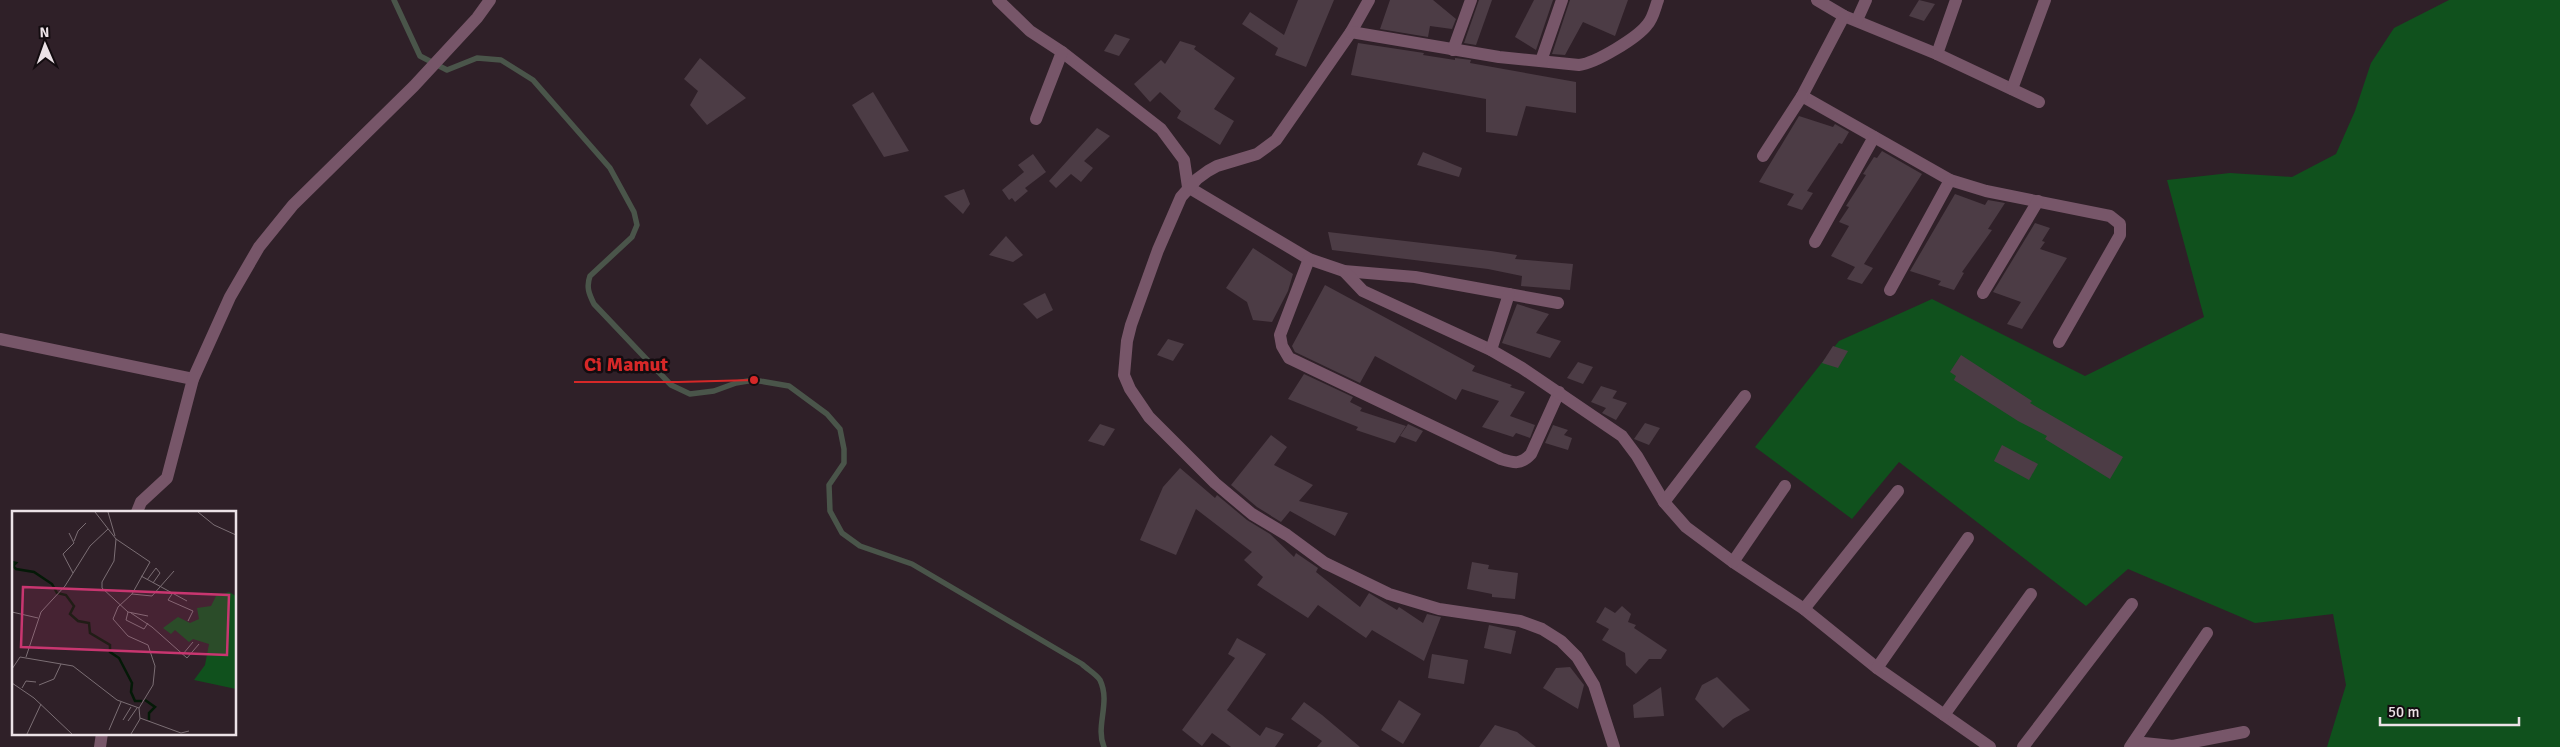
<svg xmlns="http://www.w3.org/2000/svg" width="2560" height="747" font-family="Signika,sans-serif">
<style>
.green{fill:#10511d}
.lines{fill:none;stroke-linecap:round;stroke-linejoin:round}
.stream{stroke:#4a554a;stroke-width:5.5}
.building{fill:#4c3c45}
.minor{stroke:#775669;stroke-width:12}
.inset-river{fill:none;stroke:#041907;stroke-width:2.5}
.inset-road{fill:none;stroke:#7b6e74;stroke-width:1}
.view{fill:#c83670;fill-opacity:0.15;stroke:#c83670;stroke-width:2.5}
.inset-edge{fill:none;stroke:#ece2e7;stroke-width:2.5}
.leader{fill:none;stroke:#d62828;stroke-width:2}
.callout-dot{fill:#d62828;stroke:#130c10;stroke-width:2}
.callout-label{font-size:20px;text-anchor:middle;font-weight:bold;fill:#d62828;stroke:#130c10;stroke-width:5;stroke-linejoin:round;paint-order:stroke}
</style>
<rect width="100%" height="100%" fill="#2f2028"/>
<path class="green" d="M2449,0H2560V747H2327L2346,685L2333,614L2255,623L2128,569L2086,606L1899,462L1852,519L1755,447L1839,341L1932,299L2085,376L2204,317L2167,180L2230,173L2292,177L2336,154L2355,111L2371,63L2394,28Z"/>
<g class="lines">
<path class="stream" d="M394,0L420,56L447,70L477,58L501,60L533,80L610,168L634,212L637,225L632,237L590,276C586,287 589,294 594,304L671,385L690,394L714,391L736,383L754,380L789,386L827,414L840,429L844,449V463L829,485L830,511L842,533L860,546L912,564L1082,664C1087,669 1096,674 1100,680C1111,703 1095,726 1104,747"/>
</g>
<g class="building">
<path d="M1298,0H1334L1306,67L1275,55L1278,48L1242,24L1250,12L1284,35Z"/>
<path d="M1390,0H1433L1456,19L1452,29L1430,26L1428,37L1380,29Z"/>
<path d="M1479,0H1492L1476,45L1464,43Z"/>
<path d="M1534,0H1553L1536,50L1515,37Z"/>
<path d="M1570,0H1628L1615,36L1583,22L1565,55L1552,54Z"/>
<path d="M1919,0L1935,4L1924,21L1909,16Z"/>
<path d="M1115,34L1130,39L1119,56L1104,51Z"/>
<path d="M1180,41L1196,46L1194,49L1235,78L1214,109L1234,121L1220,145L1177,118L1181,111L1160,92L1150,102L1134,84L1161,60L1165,64Z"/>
<path d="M1358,43L1424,53L1423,55L1455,60V58L1471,60L1470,63L1576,82V113L1526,106L1517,136L1486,132V99L1351,75Z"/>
<path d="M700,58L746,98L707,125L690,105L698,91L684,79Z"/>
<path d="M873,92L909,151L884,157L852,105Z"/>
<path d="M1799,116L1833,127L1835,124L1849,132L1842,144L1839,143L1807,191L1813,193L1802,210L1787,205L1794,194L1759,182Z"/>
<path d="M1097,128L1110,136L1084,161L1093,168L1081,182L1071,174L1056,188L1049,181Z"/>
<path d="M1882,151L1922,174L1864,264L1873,268L1862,284L1847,279L1855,267L1831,256L1849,226L1839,222L1849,207L1846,206L1866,175L1863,174L1874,157L1877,158Z"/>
<path d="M1423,152L1462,168L1459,177L1417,165Z"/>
<path d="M1033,154L1046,172L1025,188L1028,191L1015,202L1012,198L1009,200L1002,190L1024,172L1018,165Z"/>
<path d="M964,189L970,204L963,214L944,196Z"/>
<path d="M1955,194L1985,205L1988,200L2005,203L1988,229L1992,230L1962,272L1964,273L1954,290L1938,285L1941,281L1910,271Z"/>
<path d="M2035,223L2050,228L2042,241L2045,242L2040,249L2067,258L2022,329L2007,324L2021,302L1993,292Z"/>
<path d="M1328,232L1491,251L1517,255L1515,259L1573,264L1570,290L1521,286L1522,276L1488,269L1332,250Z"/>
<path d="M1006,236L1023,255L1013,262L989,255Z"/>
<path d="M1253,248L1293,274L1288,291L1272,322L1253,320L1247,302L1226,288Z"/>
<path d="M1325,285L1475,366L1472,371L1512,385L1510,387L1525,392L1510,416L1535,425L1530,438L1516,433L1513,437L1482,427L1499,401L1462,389L1456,400L1375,356L1360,383L1295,352L1292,346Z"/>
<path d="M1045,293L1053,310L1037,319L1023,304Z"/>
<path d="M1517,304L1549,314L1536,333L1561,341L1550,358L1502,343Z"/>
<path d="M1168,339L1184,344L1173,361L1157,355Z"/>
<path d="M1833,346L1848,351L1838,368L1822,363Z"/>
<path d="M1961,355L2032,401L2030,403L2123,457L2110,479L2045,439L2047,436L2018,421L1954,380L1956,376L1950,372Z"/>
<path d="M1578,362L1593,367L1583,384L1567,378Z"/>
<path d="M1304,374L1353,397L1350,402L1362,408L1360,411L1406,426L1395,443L1356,430L1358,427L1288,399Z"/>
<path d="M1601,386L1617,391L1607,407L1612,398L1627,403L1616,420L1602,413L1606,408L1591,402Z"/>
<path d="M1645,423L1660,428L1649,445L1634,439Z"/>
<path d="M1100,424L1115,429L1104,446L1088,441Z"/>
<path d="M1408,424L1423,431L1416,442L1400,436Z"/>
<path d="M1553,425L1568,430L1564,435L1572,438L1568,450L1545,443Z"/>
<path d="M1271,435L1287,447L1274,465L1313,485L1299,501L1348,513L1335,536L1290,511L1281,522L1257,507L1231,485Z"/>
<path d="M2002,445L2038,464L2029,480L1994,461Z"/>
<path d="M1180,468L1215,498L1217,495L1247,520L1270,534L1294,557L1296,553L1318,568L1316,572L1360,607L1369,593L1397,610L1399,607L1423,623L1427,614L1441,617L1424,661L1372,630L1366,638L1318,605L1308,618L1257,585L1263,577L1244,560L1252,552L1196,509L1176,555L1140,540L1163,487Z"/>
<path d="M1472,562L1489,565L1488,569L1518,573L1515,599L1492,597V594L1467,589Z"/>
<path d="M1622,606L1631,614L1628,622L1636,625L1634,628L1667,650L1661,659H1649L1636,674L1626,665L1625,653L1602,640L1609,629L1596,622L1605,607L1615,613Z"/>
<path d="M1489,625L1516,631L1511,654L1484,648Z"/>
<path d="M1237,638L1266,654L1227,710L1260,736L1266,727L1284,734L1275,747H1231L1212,733L1202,746L1182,730L1235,658L1228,654Z"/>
<path d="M1432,654L1468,660L1464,684L1428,678Z"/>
<path d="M1570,667L1584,685L1578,709L1543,688L1556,668Z"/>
<path d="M1717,677L1750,710L1733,719L1723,728L1695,699L1702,685Z"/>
<path d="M1661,687L1664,716L1634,718L1633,705Z"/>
<path d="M1399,700L1421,714L1403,744L1381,730Z"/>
<path d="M1304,702L1322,715L1360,747H1317L1322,741L1291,719Z"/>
<path d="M1495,725L1517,732L1536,747H1479Z"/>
</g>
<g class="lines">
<g class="minor">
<path d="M998,0L1030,31L1062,52L1161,129L1184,160L1188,187L1309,259L1344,271L1415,277L1558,303"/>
<path d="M1369,0L1351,32L1276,140L1257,154L1217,166L1208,171L1197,179L1181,197L1158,250L1131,325L1127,341L1124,375L1130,389L1149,417L1215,483L1252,514L1287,535L1325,563L1389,594L1439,609L1520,621L1542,629L1561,641L1577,657L1594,685L1614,747"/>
<path d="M1817,0L1844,16L1937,54L2039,102"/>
<path d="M1844,16L1802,96L1950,180L1986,191L2110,216L2120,224V235L2059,342"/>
<path d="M1857,20L1866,0"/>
<path d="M1351,32L1499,57L1579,65C1596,63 1637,38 1647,25C1653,19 1655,8 1658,0"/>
<path d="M1453,50L1471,0"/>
<path d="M1937,54L1956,0"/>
<path d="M1541,61L1562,0"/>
<path d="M2012,89L2045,0"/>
<path d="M1036,119L1062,52"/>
<path d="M1763,156L1802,96"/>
<path d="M1815,242L1874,137"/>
<path d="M1309,259L1280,335L1282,346L1289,358L1501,459C1514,463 1521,465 1531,454L1559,392"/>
<path d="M1344,271L1363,291L1491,350L1522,368L1622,436L1637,456L1664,502L1686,527L1733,562L1804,609L1877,668L1990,747"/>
<path d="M1890,290L1950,180"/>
<path d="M1983,293L2038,201"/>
<path d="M0,339L193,379"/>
<path d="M1491,350L1509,294"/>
<path d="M1664,502L1745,396"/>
<path d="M137,512L141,502L167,478L193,379L230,297L259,247L293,205L414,86L477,18L490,0"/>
<path d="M1733,562L1785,486"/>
<path d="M1804,609L1898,491"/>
<path d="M1877,668L1968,538"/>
<path d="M1944,715L2031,594"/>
<path d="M2134,742L2173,746L2244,732"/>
<path d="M100,747L102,733"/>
<path d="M2023,747L2132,604"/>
<path d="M2130,747L2207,633"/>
</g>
</g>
<g transform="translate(12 511)">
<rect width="224" height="224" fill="#2f2028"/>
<path d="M217,81L224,85V178L182,169L193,154L197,133L181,128L177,131L163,119L159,123L151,117L166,106L178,112L187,108L185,97L199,95L204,85Z" fill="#10511d"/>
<path class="inset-river" d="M0,51L4,52L1,55L4,58L22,61L40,73L45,82L54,84L62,95L58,103L66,110L77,112L78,122L98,134V141L107,147L120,172L119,181L123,190H130M133,189L143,196L137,202V209"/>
<path class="inset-road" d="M83,1L104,28L102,50L90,71V77L116,101L136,105M96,1L103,25M186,1L202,14L224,24M57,22L62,32L51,43L61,62M104,28L138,51L120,83L106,96L101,108L116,125L136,134L143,155L141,174L127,197L128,208L119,223M62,30L66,20L74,12M129,65L175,90M135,69L144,57L148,62L141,72M120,83L140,85L162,60M160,83L156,89L181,100L176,110M0,101L26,107M116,101L114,109L132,118L136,112M119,102L140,116L175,147L187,133M171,143L181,131M14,146L29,101L53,75L78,35L96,18M0,158L8,146L61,155L105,189L127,197M0,172L22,187L60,223M27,174L42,168L49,153M10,177L14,170L24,171M128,207L169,222L177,220M111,209L119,196M116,210L125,197M97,219L109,191M15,223L29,193"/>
<path class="view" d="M11,76L217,84L215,144L9,136Z"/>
<rect width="224" height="224" class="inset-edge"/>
</g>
<path class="leader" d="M754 380L678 382H574"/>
<circle class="callout-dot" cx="754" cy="380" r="5"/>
<g class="callout-label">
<text x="626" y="371">Ci Mamut</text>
</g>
<g transform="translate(45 45) rotate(358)" stroke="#130c10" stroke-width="4" paint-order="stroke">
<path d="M0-4L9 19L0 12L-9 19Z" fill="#ece2e7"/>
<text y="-8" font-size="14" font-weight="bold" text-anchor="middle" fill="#ece2e7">N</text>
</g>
<path d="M2380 717v8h139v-8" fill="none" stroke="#ece2e7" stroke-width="2.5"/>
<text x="2388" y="717" font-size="15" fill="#ece2e7" stroke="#130c10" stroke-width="4" paint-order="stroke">50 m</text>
</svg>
